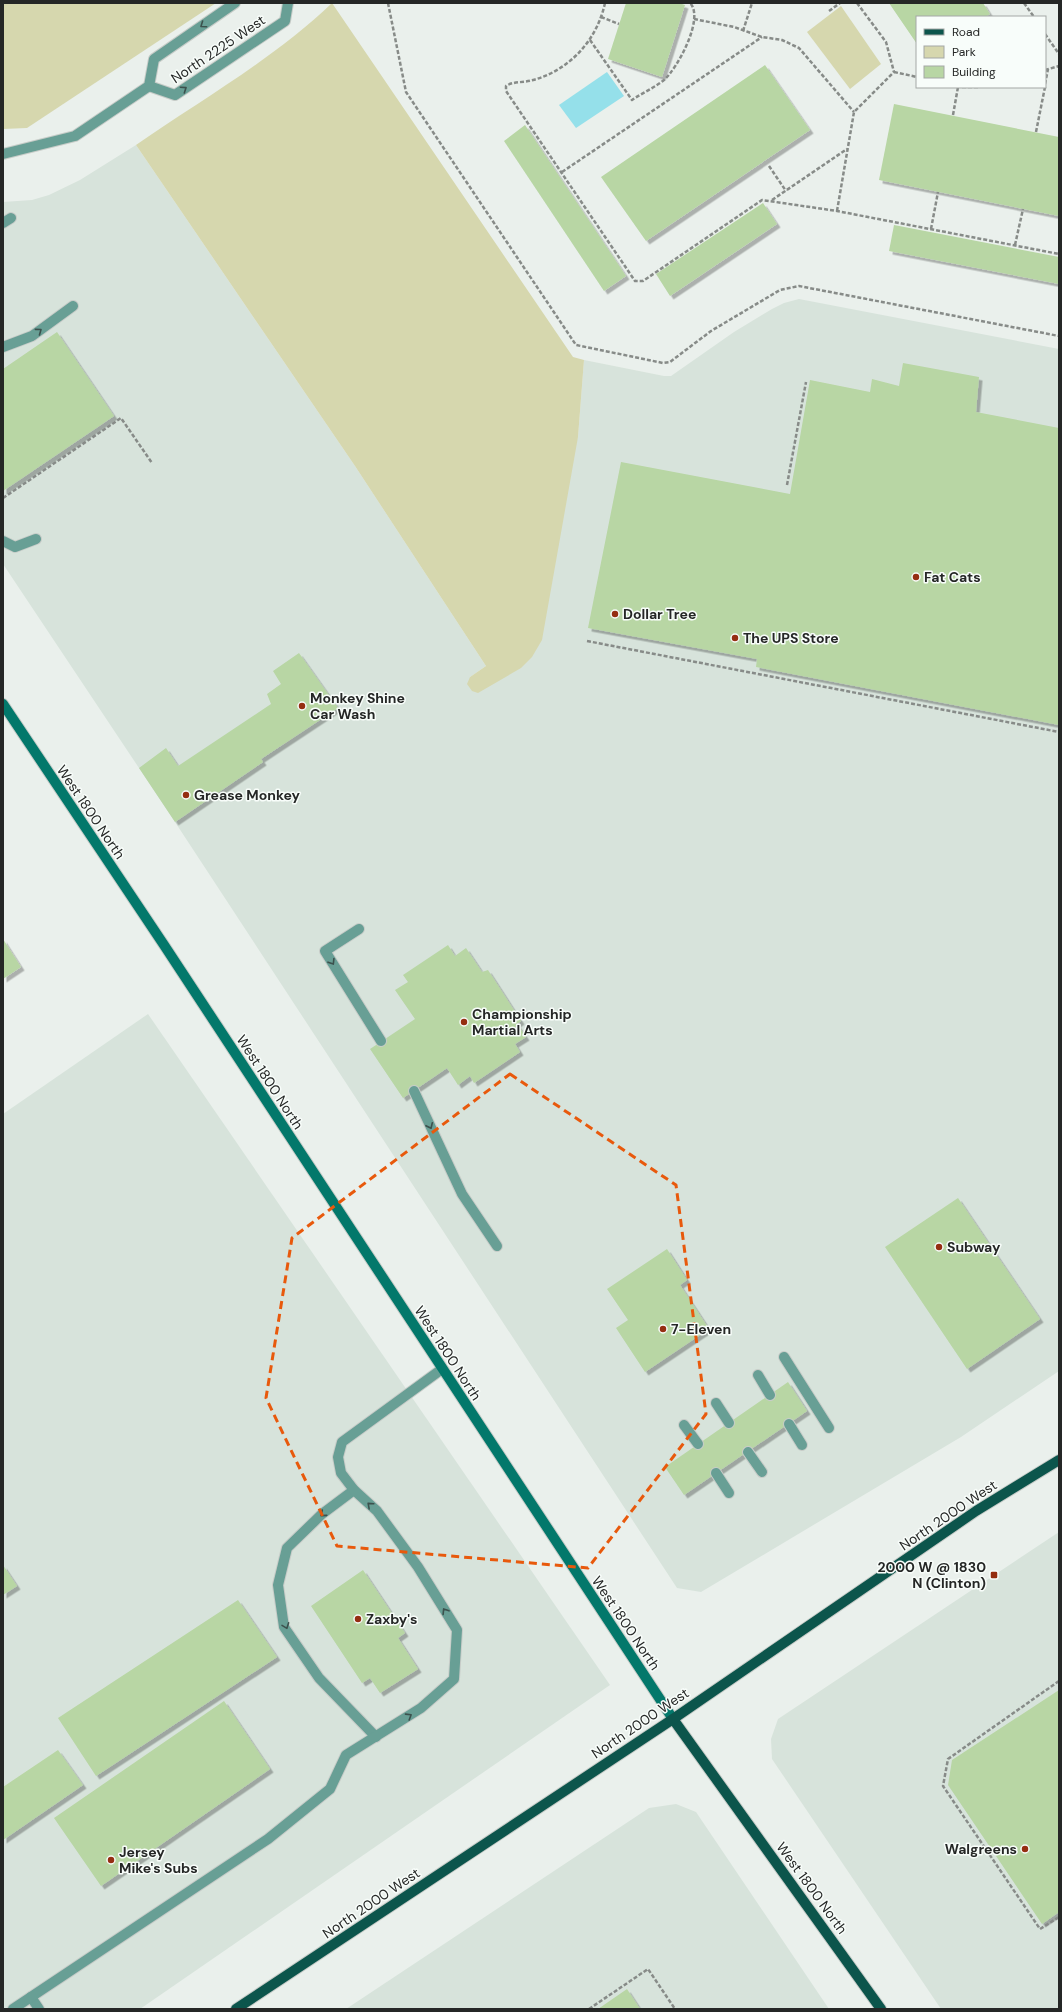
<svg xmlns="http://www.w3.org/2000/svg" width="1062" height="2012" font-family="'DM Sans',sans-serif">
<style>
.built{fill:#d7e3db}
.green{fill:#d6d7ae}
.water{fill:#95e0ea}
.building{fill:#b8d6a4;filter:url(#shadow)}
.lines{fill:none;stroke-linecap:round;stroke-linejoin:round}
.service-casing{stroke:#c7ccc8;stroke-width:12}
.minor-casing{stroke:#c7ccc8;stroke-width:12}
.secondary-casing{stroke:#c7ccc8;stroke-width:12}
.primary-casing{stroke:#c7ccc8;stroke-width:12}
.path{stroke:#878b88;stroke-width:2.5;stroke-dasharray:4 2;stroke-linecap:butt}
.service{stroke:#689f95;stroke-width:10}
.minor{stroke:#689f95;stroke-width:10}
.secondary{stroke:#03786b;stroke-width:10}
.primary{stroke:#0c554c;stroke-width:10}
.oneway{stroke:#3c514d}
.marked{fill:none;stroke:#e8590c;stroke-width:3;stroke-dasharray:8 5;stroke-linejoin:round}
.poi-dot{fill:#952e11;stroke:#f8fdfa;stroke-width:1.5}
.labels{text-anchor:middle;stroke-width:3;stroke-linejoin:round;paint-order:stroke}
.street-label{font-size:14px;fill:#252726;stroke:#f8fdfa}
.poi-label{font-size:14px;font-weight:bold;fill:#252726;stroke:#f8fdfa;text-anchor:start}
</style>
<defs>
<filter id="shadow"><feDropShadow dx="3.5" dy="3.5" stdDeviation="0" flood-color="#0004"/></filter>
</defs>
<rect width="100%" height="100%" fill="#eaf0ec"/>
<g class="built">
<path d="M136,145L355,466L486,666L470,677L478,693L578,437L584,360L664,376H671L734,332L772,309L784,303L799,299L1059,349V1371L961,1437L701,1592L677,1588L175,822L3,564V202L32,200L49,195L80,180Z"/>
<path d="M148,1014L610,1685L140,2009H3V1114Z"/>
<path d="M1059,1532V2009H941L772,1759L771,1739L778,1719Z"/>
<path d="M676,1804L696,1812L829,2009H346L649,1808Z"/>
</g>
<g class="green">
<path d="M3,3H216L27,128L3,129Z"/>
<path d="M332,3L573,357L584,360L578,437L542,640L532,657L521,668L478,693L472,691L467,684L470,677L486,666L355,466L136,145C201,100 275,58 332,3Z"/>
<path d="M841,6L881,64L850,89L807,32Z"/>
</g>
<path class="water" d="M607,72L624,96L576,128L559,105Z"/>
<g class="building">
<path d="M626,3H679L685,5L662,77L608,59Z"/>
<path d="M889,3H983L990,14L985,17H917V44Z"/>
<path d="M765,65L810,130L646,241L601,177Z"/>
<path d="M894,104L1059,137V216L879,180Z"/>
<path d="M525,125L626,276L604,291L504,141Z"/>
<path d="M763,203L777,224L670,296L656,274Z"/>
<path d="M894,225L1059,257V284L889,251Z"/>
<path d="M57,332L114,416L3,491V369Z"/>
<path d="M903,363L979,377L976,412L1059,428V725L756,667L757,659L588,628L621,462L790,494L810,380L870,392L872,379L899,386Z"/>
<path d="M299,653L338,708L261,759L263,762L175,822L139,768L166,748L178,766L271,704L267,694L281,684L273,671Z"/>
<path d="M3,939L21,967L3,979Z"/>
<path d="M448,945L455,956L466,948L482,972L488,970L521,1021L517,1024L526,1037L515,1044L520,1052L474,1083L470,1076L458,1085L447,1068L403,1098L370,1049L415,1019L395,990L408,982L403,975Z"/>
<path d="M958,1198L1040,1319L967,1369L885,1247Z"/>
<path d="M667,1249L687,1280L680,1285L709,1329L645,1372L616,1328L628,1320L607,1289Z"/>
<path d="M788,1382L807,1411L684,1495L665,1467Z"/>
<path d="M3,1565L17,1586L3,1595Z"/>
<path d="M363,1570L405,1633L398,1638L418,1669L380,1693L370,1678L362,1683L311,1606Z"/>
<path d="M238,1600L277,1657L96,1776L58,1718Z"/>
<path d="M1059,1690V1912L1042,1924L948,1785L952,1760Z"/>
<path d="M224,1701L270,1769L101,1886L54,1818Z"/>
<path d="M58,1750L83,1785L3,1840V1787Z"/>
<path d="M627,1989L640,2009H598Z"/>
</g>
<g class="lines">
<defs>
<g id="service">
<path d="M3,223L11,218"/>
<path d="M3,347L32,336L73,306"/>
<path d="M3,541L15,547L36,539"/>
<path d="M359,929L325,951L381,1041"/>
<path d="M414,1091L462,1194L497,1246"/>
<path d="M784,1357L829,1428"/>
<path d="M758,1375L770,1395"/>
<path d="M716,1403L729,1423"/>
<path d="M789,1424L802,1445"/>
<path d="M684,1425L698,1444"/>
<path d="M748,1452L762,1472"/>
<path d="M716,1473L729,1493"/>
<path d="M354,1490L322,1514L287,1548L278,1585L284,1627L319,1678L376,1737"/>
<path d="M31,1997L39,2009"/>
<path d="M13,2009L268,1839L330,1789L346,1755L421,1708L454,1679L457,1630L418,1567L377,1511L354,1490L341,1473L338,1457L342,1442L442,1369"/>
</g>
<g id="minor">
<path d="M149,86L175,95L285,21L288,3"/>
<path d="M3,154L75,136L149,86L154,59L235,3"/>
</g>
<path id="secondary" d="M3,704L164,945L673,1719"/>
<g id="primary">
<path d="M673,1719L881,2009"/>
<path d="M236,2009L673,1719L976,1511L1059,1460"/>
</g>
</defs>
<use href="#service" class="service-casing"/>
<use href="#minor" class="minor-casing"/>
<use href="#secondary" class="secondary-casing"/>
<use href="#primary" class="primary-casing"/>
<g class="path">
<path d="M388,3L406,92L576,345L663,363L670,362L711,331L780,290L799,286L1059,336"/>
<path d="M605,3C597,40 570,70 533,80C524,83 513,81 506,86V91L635,281H643L762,200L837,211L1059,254"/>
<path d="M857,3L886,42L894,72"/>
<path d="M1024,3L1034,17"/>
<path d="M829,11L840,3"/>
<path d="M601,17L619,24"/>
<path d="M694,19L734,27L762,37L782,40L799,48L854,112"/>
<path d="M743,31L752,3"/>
<path d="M1045,34L1059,54"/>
<path d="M590,40L632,100C642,93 654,88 664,80C677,69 705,18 690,3"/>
<path d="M1045,70L1059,66"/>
<path d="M894,72L917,77"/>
<path d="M1045,84L1048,69"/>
<path d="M962,87H980"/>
<path d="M953,115L958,87"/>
<path d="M1036,132L1045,87"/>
<path d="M769,166L786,191"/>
<path d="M562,172L762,37"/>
<path d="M772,200L847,149"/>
<path d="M837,211L854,112L894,72"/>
<path d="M931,229L938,192"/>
<path d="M1015,245L1023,209"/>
<path d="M787,485L806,382"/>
<path d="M3,498L121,418L152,463"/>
<path d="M587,641L1059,732"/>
<path d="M1059,1681L948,1759L943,1786L1040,1929L1059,1917"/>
<path d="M589,2009L648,1969L675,2009"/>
</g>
<use href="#service" class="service"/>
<use href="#minor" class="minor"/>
<use href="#secondary" class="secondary"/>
<use href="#primary" class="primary"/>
</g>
<defs><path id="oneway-chevron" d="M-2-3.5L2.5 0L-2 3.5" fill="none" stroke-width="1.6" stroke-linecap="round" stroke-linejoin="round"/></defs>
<g class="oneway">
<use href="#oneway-chevron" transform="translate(203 25) rotate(145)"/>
<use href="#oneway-chevron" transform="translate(184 89) rotate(-34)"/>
<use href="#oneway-chevron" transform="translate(39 331) rotate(-36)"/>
<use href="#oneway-chevron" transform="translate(332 962) rotate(58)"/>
<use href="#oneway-chevron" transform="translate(430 1126) rotate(65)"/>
<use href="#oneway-chevron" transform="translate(370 1505) rotate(-138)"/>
<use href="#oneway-chevron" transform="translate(323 1514) rotate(140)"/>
<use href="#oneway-chevron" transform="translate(445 1611) rotate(-122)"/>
<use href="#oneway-chevron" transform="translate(286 1626) rotate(69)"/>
<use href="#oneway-chevron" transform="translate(409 1716) rotate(-32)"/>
</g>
<path class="marked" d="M510,1074L676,1185L706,1414L588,1568L337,1546L266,1398L292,1238Z"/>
<g class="poi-dot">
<circle cx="916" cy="577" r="4"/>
<circle cx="615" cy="614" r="4"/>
<circle cx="735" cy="638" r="4"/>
<circle cx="302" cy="706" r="4"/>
<circle cx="186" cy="795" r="4"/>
<circle cx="464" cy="1022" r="4"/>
<circle cx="939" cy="1247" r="4"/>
<circle cx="663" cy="1329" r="4"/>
<rect x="990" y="1571" width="8" height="8" rx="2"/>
<circle cx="358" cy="1619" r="4"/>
<circle cx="1025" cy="1849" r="4"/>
<circle cx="111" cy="1860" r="4"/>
</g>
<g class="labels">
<g class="street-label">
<text transform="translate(218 49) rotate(-34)" y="5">North 2225 West</text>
<text transform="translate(91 812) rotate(56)" y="5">West 1800 North</text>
<text transform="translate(270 1082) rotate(57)" y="5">West 1800 North</text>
<text transform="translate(448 1353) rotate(57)" y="5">West 1800 North</text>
<text transform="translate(948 1515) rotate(-34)" y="5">North 2000 West</text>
<text transform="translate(626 1623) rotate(56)" y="5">West 1800 North</text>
<text transform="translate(640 1723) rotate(-34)" y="5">North 2000 West</text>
<text transform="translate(812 1888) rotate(54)" y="5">West 1800 North</text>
<text transform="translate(371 1903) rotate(-34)" y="5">North 2000 West</text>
</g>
<g class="poi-label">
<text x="924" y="582">Fat Cats</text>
<text x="623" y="619">Dollar Tree</text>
<text x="743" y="643">The UPS Store</text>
<text x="310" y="703">Monkey Shine<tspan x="310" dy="16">Car Wash</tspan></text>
<text x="194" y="800">Grease Monkey</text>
<text x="472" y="1019">Championship<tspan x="472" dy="16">Martial Arts</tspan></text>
<text x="947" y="1252">Subway</text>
<text x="671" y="1334">7-Eleven</text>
<text x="986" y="1572" text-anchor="end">2000 W @ 1830<tspan x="986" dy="16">N (Clinton)</tspan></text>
<text x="366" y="1624">Zaxby's</text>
<text x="1017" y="1854" text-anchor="end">Walgreens</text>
<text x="119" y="1857">Jersey<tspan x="119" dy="16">Mike's Subs</tspan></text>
</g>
</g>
<rect width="1062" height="2012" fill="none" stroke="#252726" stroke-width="8"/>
<rect x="916" y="16" width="130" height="72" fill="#f8fdfa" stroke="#a4a7a5"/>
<rect x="924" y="29" width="20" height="6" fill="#0c554c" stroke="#a4a7a5"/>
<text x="952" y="36" font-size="12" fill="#252726">Road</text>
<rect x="924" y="46" width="20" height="12" fill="#d6d7ae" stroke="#a4a7a5"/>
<text x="952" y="56" font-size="12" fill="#252726">Park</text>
<rect x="924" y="66" width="20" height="12" fill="#b8d6a4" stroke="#a4a7a5"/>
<text x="952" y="76" font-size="12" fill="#252726">Building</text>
</svg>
